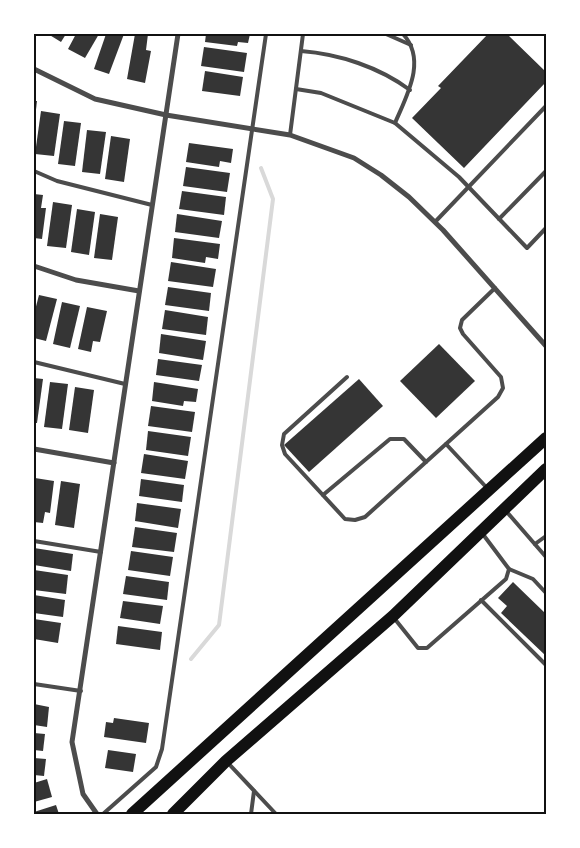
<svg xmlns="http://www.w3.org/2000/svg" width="580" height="848" font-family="'Open Sans',sans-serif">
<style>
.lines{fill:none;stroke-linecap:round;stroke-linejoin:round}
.stream{stroke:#d9d9d9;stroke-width:4}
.building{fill:#353535}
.service{stroke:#4c4c4c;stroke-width:4}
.minor{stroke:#4c4c4c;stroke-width:5}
.primary{stroke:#111;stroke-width:12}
.neatline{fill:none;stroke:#111;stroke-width:2}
</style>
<rect width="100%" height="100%" fill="#fff"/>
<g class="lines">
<path class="stream" d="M191,659L219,625L273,199L261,168"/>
</g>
<g class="building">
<path d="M48,34H66L61,42Z"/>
<path d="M76,34H99L85,58L68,49Z"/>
<path d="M106,34H124L109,74L94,69Z"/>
<path d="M135,34H148L146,50L151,51L145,83L127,79Z"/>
<path d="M206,34H250L248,43L238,42L237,46L205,42Z"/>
<path d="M488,34H507L546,72V82L464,168L412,118L441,88L438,86Z"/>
<path d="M204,47L247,53L244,72L201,66Z"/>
<path d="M205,71L243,77L240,96L202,91Z"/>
<path d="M34,101H37L35,118H34Z"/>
<path d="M41,111L60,114L54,156L35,154Z"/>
<path d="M64,121L81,123L75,166L58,164Z"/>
<path d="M87,130L106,132L100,174L82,172Z"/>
<path d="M111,136L130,139L124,182L105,179Z"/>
<path d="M189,143L233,149L231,163L220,161L219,167L186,162Z"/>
<path d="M186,167L230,173L227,192L183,186Z"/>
<path d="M182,191L226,197L224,215L179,209Z"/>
<path d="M34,194L43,195L41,208H46L42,239L34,238Z"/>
<path d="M53,202L72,205L66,248L47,246Z"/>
<path d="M77,209L95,212L89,255L71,252Z"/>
<path d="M100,214L118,217L112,260L94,258Z"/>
<path d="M177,214L222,221L219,238L175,232Z"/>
<path d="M174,238L220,244L218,259L206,257L205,263L172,258Z"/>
<path d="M171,262L216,269L213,287L168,281Z"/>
<path d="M168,287L211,293L209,311L165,305Z"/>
<path d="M39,295L57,299L46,341L34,338V314Z"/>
<path d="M62,302L80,306L70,348L53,344Z"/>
<path d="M87,307L107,311L100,342L93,341L91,352L78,349Z"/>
<path d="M165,310L208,317L206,335L162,329Z"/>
<path d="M161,334L206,341L203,360L159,353Z"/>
<path d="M439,344L475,381L436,418L400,381Z"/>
<path d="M158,359L202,365L199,381L156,375Z"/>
<path d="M34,378L43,379L37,423H34Z"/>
<path d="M359,379L383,406L309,472L284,445Z"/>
<path d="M50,382L68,384L62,429L44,427Z"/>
<path d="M154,382L198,389L196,402L184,401L183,406L152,401Z"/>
<path d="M75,387L94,390L88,433L69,430Z"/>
<path d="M151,406L195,412L192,432L148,426Z"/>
<path d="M148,431L191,437L188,456L146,450Z"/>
<path d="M144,454L188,461L185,479L141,473Z"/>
<path d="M35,478L54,481L50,513L45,512L43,523L34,522Z"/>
<path d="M141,479L184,485L182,502L139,496Z"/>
<path d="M61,481L80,484L74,528L55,525Z"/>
<path d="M137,503L181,509L178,528L135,521Z"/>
<path d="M135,527L177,533L174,552L132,547Z"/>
<path d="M34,548L73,554L71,571L34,565Z"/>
<path d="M131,551L173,557L170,576L128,570Z"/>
<path d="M34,570L68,575L66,594L34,590Z"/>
<path d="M126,576L169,582L167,600L123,594Z"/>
<path d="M513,582L546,614V656L501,613L507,606L498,598Z"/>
<path d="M34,595L65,600L63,617L34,613Z"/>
<path d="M123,601L163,606L160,624L120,618Z"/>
<path d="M34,619L61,623L58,643L34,639Z"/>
<path d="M118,626L162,632L160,650L116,644Z"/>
<path d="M34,704L49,707L47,727L34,725Z"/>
<path d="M114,718L149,723L146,743L104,737L106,722L113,723Z"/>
<path d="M34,733L45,734L43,751L34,750Z"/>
<path d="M108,750L136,754L133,772L105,768Z"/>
<path d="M34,758L46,759L44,776L34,775Z"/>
<path d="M47,779L52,797L34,802V783Z"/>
<path d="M56,805L59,814H34V812Z"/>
</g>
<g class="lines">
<g class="service">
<path d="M386,34L411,45"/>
<path d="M301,51C339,54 379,67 410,90"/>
<path d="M296,89L321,93L395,123C407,95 427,60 403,34"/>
<path d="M395,123L459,177L527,248L546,228"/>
<path d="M290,135L303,34"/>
<path d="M34,171L57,181L152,205"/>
<path d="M499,219L546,171"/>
<path d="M435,222L546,106"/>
<path d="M34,362L125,384"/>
<path d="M347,377L284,434L282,445L285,454L345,519L355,520L365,517L498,397L503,388L501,377L463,334L460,328L462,320L495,288"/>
<path d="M446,444L487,488"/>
<path d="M323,495L390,439H404L426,462"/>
<path d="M506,511L546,557"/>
<path d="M34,541L101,552"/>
<path d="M535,544L546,536"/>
<path d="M509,569L533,579L546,593"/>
<path d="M481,600L546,665"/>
<path d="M394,618L418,648H427L506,579L509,569L482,533"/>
<path d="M34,684L81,691"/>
<path d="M227,762L276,814"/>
<path d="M103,814L156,767L162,749L266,34"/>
<path d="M251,814L254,791"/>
<path d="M472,814H473"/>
</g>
<g class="minor">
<path d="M34,69L95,99L166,115L290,135L354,158L381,175L409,197L443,230L546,346"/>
<path d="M34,266L76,280L139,291"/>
<path d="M34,449L114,463"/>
<path d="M97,814L83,794L72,742L178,34"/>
</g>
<g class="primary">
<path d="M132,814L546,438"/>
<path d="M173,814L226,761L393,616L546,469"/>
</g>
</g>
<rect width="580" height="848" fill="none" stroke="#ffffff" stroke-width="70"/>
<rect x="35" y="35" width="510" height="778" class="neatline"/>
</svg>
